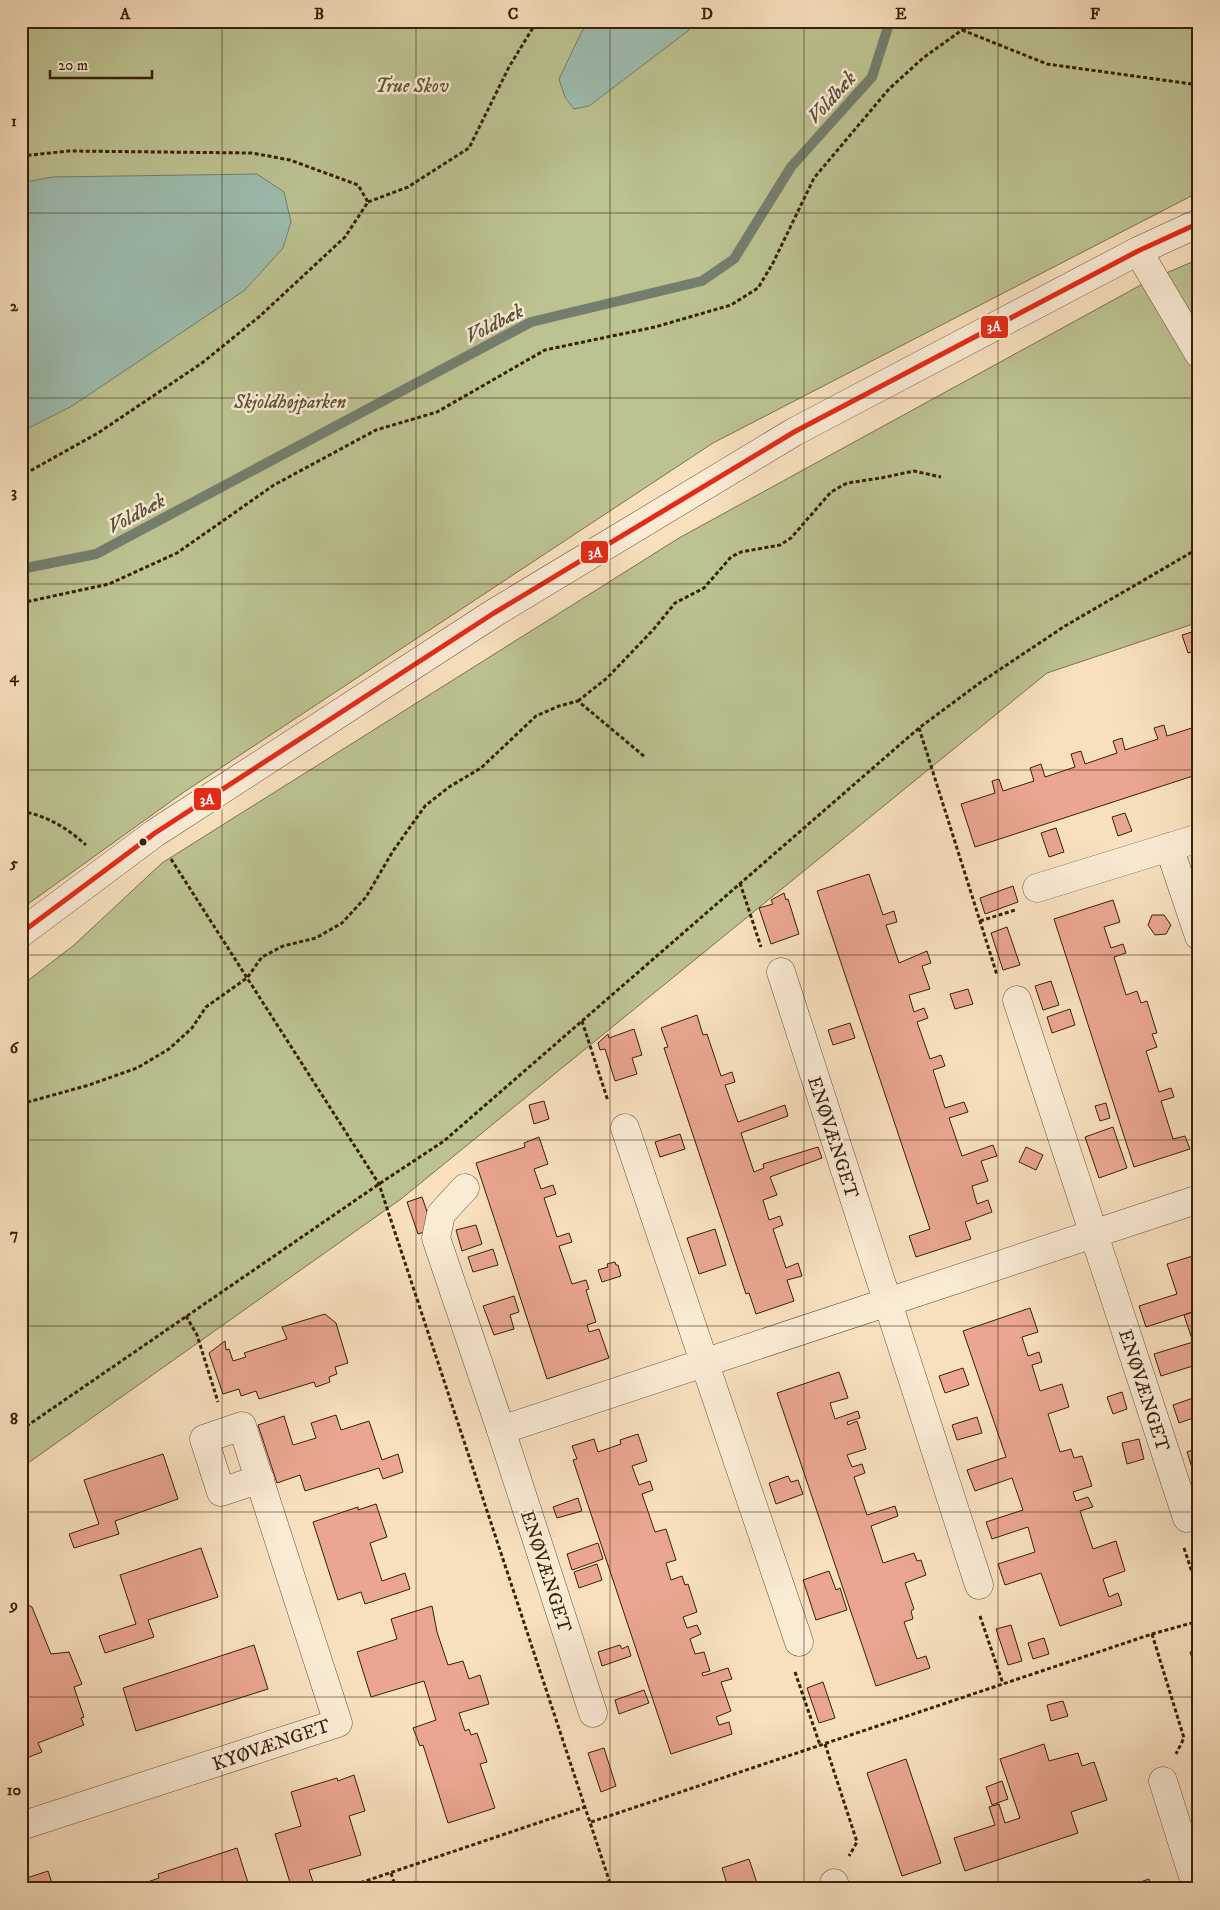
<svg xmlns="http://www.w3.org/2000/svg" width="1220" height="1910" font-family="'IM FELL DW Pica',serif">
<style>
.green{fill:#bdc291;stroke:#7b714d}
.water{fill:#9dbdaf;stroke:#757e6d}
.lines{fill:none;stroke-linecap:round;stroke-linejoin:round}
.stream{stroke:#757e6d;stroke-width:10}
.building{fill:#eaa690;stroke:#392009}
.minor-casing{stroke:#695036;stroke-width:29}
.path{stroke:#392009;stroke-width:3;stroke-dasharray:4 2.5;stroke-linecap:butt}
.minor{stroke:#faebd5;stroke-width:28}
.bus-1-casing{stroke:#faebd5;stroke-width:9}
.bus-1{stroke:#e52b18;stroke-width:5}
.grid{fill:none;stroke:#392009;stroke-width:1;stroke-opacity:0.55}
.bus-dot{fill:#392009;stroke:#faebd5;stroke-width:2}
.labels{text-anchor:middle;stroke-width:5;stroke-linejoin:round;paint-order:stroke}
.park-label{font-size:19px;font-style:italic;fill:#615132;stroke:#faebd5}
.street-label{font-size:19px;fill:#392009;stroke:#faebd5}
.water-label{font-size:20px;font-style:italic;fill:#574f3b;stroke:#faebd5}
.line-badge{stroke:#faebd5;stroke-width:2}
.badge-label{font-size:14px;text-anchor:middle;font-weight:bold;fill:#fff}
.neatline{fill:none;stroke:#392009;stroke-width:2}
.grid-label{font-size:16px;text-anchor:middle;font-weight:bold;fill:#392009}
</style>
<rect width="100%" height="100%" fill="#f8e0be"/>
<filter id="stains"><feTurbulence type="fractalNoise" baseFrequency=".004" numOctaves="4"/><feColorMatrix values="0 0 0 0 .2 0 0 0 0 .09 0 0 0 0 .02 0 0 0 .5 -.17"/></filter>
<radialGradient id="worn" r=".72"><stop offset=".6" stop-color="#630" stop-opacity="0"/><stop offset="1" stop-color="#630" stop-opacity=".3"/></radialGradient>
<g class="green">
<path d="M21,21H1199V192L713,443L184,792L21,909Z"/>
<path d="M1199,259V622L1047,673L401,1199L21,1468V986L74,945L162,863L679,538L1150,280Z"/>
</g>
<g class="water">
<path d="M591,21H694L688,31L589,106L574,109L565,97L559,79L582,31Z"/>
<path d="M257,174L284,192L291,222L283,248L245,290L72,406L21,432V183L52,177Z"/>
</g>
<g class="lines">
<path class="stream" d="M21,569L96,554L531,322L702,281L734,259L791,167L872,77L890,21"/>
</g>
<g class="building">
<path d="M1199,630V639L1191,641L1194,651L1188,653L1182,635Z"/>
<path d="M1199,710V774L975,847L961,804L995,793L992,781L999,779L1003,791L1034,781L1030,768L1041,764L1045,777L1075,767L1071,754L1081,751L1085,764L1117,753L1113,741L1122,738L1125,750L1158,739L1154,728L1164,725L1167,736L1198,726L1193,712Z"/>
<path d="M1125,813L1132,831L1118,836L1112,817Z"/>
<path d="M1056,828L1064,852L1049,857L1041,833Z"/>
<path d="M869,874L883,915L894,911L897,922L886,925L899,963L927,951L931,963L922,966L930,989L909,995L914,1012L924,1008L928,1018L917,1022L930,1059L941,1055L945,1066L933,1070L945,1108L964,1102L968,1112L949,1118L962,1156L993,1145L997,1156L981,1161L988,1181L972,1186L977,1204L988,1200L992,1212L965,1222L971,1239L916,1257L909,1236L930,1229L817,891Z"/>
<path d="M1013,886L1018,902L985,914L980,898Z"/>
<path d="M784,893L786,900L788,899L799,934L771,944L759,908L773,904L771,900Z"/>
<path d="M1113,900L1120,922L1104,927L1111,948L1123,944L1126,953L1114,957L1126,995L1137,991L1141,1003L1147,1001L1157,1033L1152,1034L1157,1047L1146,1051L1159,1092L1171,1088L1174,1097L1161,1101L1173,1139L1185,1136L1190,1149L1134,1167L1054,919Z"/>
<path d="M1152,915H1164L1171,925L1166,934L1155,935L1148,925Z"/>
<path d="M1007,927L1020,965L1003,970L991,933Z"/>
<path d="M1051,981L1059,1005L1043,1010L1035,986Z"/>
<path d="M968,989L973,1004L955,1009L950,994Z"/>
<path d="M1070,1009L1075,1025L1052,1033L1047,1017Z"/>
<path d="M697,1015L703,1035L707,1034L721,1076L732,1072L735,1082L725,1085L738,1122L785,1105L788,1116L741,1133L754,1172L764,1168L763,1164L818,1147L822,1158L770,1177L777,1195L763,1200L769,1220L780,1216L783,1225L773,1229L786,1268L798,1263L802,1276L787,1280L794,1301L756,1314L749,1293L746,1294L664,1048L668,1047L661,1028Z"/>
<path d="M850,1023L855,1038L833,1045L828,1030Z"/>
<path d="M634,1029L642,1055L632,1058L637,1074L615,1081L605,1049L600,1050L598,1043L608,1034L609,1038Z"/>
<path d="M544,1101L549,1119L534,1124L529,1105Z"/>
<path d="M1106,1103L1110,1118L1100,1121L1095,1106Z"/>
<path d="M1113,1127L1127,1168L1099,1178L1085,1137Z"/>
<path d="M680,1134L685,1149L660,1157L655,1142Z"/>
<path d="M539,1137L548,1164L534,1169L541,1189L553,1185L556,1194L544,1198L557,1237L569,1233L572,1242L559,1246L572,1284L586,1280L589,1289L586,1290L596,1322L587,1325L589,1332L599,1329L609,1358L547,1379L476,1163L525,1147L524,1143Z"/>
<path d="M1026,1147L1043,1155L1036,1170L1019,1162Z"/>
<path d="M422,1197L433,1229L418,1234L407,1202Z"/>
<path d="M476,1225L482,1244L462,1251L456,1230Z"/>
<path d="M715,1229L726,1265L699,1274L687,1238Z"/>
<path d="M493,1249L498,1265L473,1272L468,1257Z"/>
<path d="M1199,1254V1310L1146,1327L1139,1306L1177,1294L1167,1264Z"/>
<path d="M615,1262L616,1265H618L621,1276L602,1282L598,1270L608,1267L607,1264Z"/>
<path d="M514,1296L519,1312L510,1315L514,1329L494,1335L483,1306Z"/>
<path d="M1030,1308L1038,1332L1022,1337L1028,1356L1039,1352L1042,1362L1032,1365L1040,1391L1062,1384L1069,1407L1048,1414L1060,1452L1071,1449L1074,1458L1082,1456L1092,1486L1073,1492L1076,1501L1088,1497L1093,1507L1080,1511L1093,1549L1116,1541L1125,1571L1103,1579L1109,1597L1118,1593L1122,1605L1060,1626L1041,1573L1005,1585L998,1564L1035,1552L1028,1527L992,1539L986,1522L1023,1510L1012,1478L975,1491L967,1470L1006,1457L963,1331Z"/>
<path d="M1199,1310V1364L1161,1376L1154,1354L1193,1342L1184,1315Z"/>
<path d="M325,1314L336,1323L348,1363L335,1367L337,1374L329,1377L330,1382L316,1387L314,1382L259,1399L256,1391L241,1396L239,1389L223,1394L209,1353L225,1341L226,1350L229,1349L233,1361L246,1357L244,1353L287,1339L282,1327Z"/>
<path d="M963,1368L969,1385L945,1393L939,1376Z"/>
<path d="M839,1372L848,1398L830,1403L835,1419L858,1411L860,1418L847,1422L848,1425L857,1421L866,1449L847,1455L852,1467L862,1464L865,1473L854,1477L867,1515L895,1506L898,1516L871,1526L883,1563L914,1553L917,1561L921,1560L926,1575L905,1583L914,1609L911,1611L913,1619L904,1622L917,1659L926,1656L930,1668L876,1686L777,1393Z"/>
<path d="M1122,1392L1127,1409L1113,1414L1107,1397Z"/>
<path d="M1199,1396V1416L1179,1423L1173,1405Z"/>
<path d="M336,1415L341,1430L369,1421L382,1460L398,1454L403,1472L383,1479L379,1468L305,1491L300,1475L277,1483L258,1425L284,1416L293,1445L316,1438L311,1423Z"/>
<path d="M977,1417L982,1433L957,1440L952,1425Z"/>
<path d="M638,1434L647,1461L632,1466L639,1485L650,1481L653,1490L642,1494L655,1532L666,1529L676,1560L666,1563L671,1580L682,1576L685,1585L688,1584L697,1612L683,1617L687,1628L697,1625L701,1634L690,1639L695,1654L704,1652L710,1671L702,1673L703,1676L728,1668L732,1679L721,1682L731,1711L716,1717L719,1725L729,1722L732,1734L671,1754L573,1460L577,1459L572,1446L594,1439L598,1452L621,1444L620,1440Z"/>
<path d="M1139,1439L1144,1459L1127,1464L1122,1443Z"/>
<path d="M1199,1448V1469L1193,1471L1187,1452Z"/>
<path d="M163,1454L178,1499L115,1521L119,1534L74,1548L69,1534L99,1524L84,1480Z"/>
<path d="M788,1476L791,1482L798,1480L803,1494L776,1504L769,1483Z"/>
<path d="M578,1498L582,1511L557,1518L553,1507Z"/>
<path d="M376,1504L387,1537L370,1543L382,1581L405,1573L410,1589L365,1604L361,1592L338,1600L313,1522L358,1507V1510Z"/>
<path d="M598,1543L603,1559L572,1570L567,1554Z"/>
<path d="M201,1548L218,1597L148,1620L154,1637L105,1653L99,1636L136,1624L120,1575Z"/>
<path d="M597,1564L602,1580L579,1588L574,1572Z"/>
<path d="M829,1571L836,1590L840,1588L847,1610L816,1620L803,1580Z"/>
<path d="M22,1602L32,1607L51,1654L69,1652L82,1684L74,1687L84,1717L81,1718L84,1725L38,1743L42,1752L21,1760Z"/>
<path d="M432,1606L437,1632L448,1665L463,1661L469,1679L480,1675L489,1704L459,1713L465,1731L469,1729L471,1735L477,1733L487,1762L480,1764L495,1808L448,1823L423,1745L420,1746L413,1728L436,1720L424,1681L371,1697L357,1652L397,1639L391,1619Z"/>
<path d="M1011,1625L1022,1661L1008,1665L996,1629Z"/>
<path d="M1044,1638L1049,1654L1033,1659L1028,1643Z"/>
<path d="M254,1645L268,1689L136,1731L123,1688Z"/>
<path d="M620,1645L622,1649L628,1646L631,1656L602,1666L598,1652Z"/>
<path d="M1199,1649V1680L1190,1652Z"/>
<path d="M823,1682L835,1718L819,1723L807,1688Z"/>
<path d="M644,1690L649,1703L619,1714L615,1700Z"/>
<path d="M1063,1701L1068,1716L1051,1721L1047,1705Z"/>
<path d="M1044,1744L1049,1761L1078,1753L1082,1766L1094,1762L1107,1800L1071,1812L1078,1833L965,1871L954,1838L995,1825L989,1807L999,1804L1005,1823L1020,1818L1000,1759Z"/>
<path d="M604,1748L616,1786L601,1792L588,1753Z"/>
<path d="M906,1759L941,1863L902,1876L867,1773Z"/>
<path d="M354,1775L365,1811L349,1816L361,1855L309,1870L314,1885L303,1889H292L275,1834L301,1826L291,1792L337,1778L338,1781Z"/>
<path d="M1002,1781L1008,1799L992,1805L986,1787Z"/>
<path d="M237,1848L250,1889H133V1887L159,1878L158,1874Z"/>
<path d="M749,1859L759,1889H712L727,1884L722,1868Z"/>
<path d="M48,1871L54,1889H21V1880Z"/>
<path d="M1149,1879L1152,1889H1120Z"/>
</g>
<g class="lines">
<defs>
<g id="minor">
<path d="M1138,251L1199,354"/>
<path d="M1169,847L1199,936"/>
<path d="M1037,888L1199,838"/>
<path d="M21,933L155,833L494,613L794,432L1138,251L1199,223"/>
<path d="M781,972L979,1585"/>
<path d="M1017,1000L1187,1518"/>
<path d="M625,1128L799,1642"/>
<path d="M465,1188L441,1214L436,1238L501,1430L593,1713"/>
<path d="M501,1430L1199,1199"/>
<path d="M1163,1781L1197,1889"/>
<path d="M21,1826L338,1723L242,1426L204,1439L221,1492L260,1479"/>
<path d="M834,1883L836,1889"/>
</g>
</defs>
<use href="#minor" class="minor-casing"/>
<g class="path">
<path d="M962,30L1047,64L1199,85"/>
<path d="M962,30L994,21"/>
<path d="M21,156L69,151L252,153L290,160L358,185L368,202L345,237L260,316L202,363L98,433L21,476"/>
<path d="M368,202L408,187L469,148L509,67L537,21"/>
<path d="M21,603L109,584L177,553L274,485L376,430L437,412L545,350L655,327L731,305L758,288L773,263L814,178L889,89L923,58L962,30L971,21"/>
<path d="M578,701L607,678L653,630L675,603L704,588L731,557L741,552L780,545L791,538L831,492L847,483L881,478L914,471L941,477"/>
<path d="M919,728L997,975"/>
<path d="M21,811C47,816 66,827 86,845"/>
<path d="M171,859L379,1184L612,1889"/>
<path d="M740,883L761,947"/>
<path d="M980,921L1015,910"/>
<path d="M582,1021L608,1101"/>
<path d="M21,1104L89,1085L137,1068L169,1049L192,1028L206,1007L247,978L262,957L283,946L316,938L342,923L366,897L393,851L425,806L449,787L481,768L536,716L559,706L578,701L645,757"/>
<path d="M186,1316L197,1335L218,1402"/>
<path d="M21,1430L379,1184L444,1141L919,728L981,682L1065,626L1199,548"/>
<path d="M1184,1548L1199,1593"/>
<path d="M980,1616L1003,1684"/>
<path d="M1152,1634L1184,1738L1176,1754"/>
<path d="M795,1672L820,1745"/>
<path d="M825,1744L857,1842L849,1856"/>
<path d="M591,1822L1152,1634L1199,1621"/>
<path d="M391,1873L396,1889"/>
<path d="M342,1889L585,1807"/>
</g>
<use href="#minor" class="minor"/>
<defs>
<path id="bus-1" d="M21,933L155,833L494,613L794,432L1138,251L1199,223"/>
</defs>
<use href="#bus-1" class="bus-1-casing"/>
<use href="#bus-1" class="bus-1"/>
</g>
<path class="grid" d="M222,21V1889M416,21V1889M610,21V1889M804,21V1889M998,21V1889M21,213H1199M21,398H1199M21,584H1199M21,770H1199M21,955H1199M21,1140H1199M21,1326H1199M21,1512H1199M21,1697H1199"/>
<circle class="bus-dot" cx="143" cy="842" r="4.5"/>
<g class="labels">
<g class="park-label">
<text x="412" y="92">True Skov</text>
<text x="290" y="408">Skjoldhøjparken</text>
</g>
<g class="street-label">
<text transform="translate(834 1137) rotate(72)" y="7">ENØVÆNGET</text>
<text transform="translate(1145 1390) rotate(72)" y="7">ENØVÆNGET</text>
<text transform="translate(547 1571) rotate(72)" y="7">ENØVÆNGET</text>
<text transform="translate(271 1744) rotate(-19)" y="7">KYØVÆNGET</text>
</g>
<g class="water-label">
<text transform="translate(831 97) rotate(-48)" y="7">Voldbæk</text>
<text transform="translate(494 323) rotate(-27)" y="7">Voldbæk</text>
<text transform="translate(136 513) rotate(-28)" y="7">Voldbæk</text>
</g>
</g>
<g class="line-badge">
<rect x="980" y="315" width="29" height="24" rx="5" fill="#e52b18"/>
<rect x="580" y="540" width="29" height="24" rx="5" fill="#e52b18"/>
<rect x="193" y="787" width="29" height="24" rx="5" fill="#e52b18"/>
</g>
<g class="badge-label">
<text x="994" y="331">3A</text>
<text x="595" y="557">3A</text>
<text x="207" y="804">3A</text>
</g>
<rect width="1220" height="1910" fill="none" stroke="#f8e0be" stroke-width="55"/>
<path d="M50 70v8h102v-8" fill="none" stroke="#392009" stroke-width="2.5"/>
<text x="58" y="70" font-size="15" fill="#392009" stroke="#faebd5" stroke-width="4" paint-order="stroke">20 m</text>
<rect x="28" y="28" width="1164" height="1854" class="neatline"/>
<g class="grid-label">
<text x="125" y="19">A</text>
<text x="319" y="19">B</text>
<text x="513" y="19">C</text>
<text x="707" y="19">D</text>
<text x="901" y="19">E</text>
<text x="1095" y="19">F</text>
<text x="14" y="126">1</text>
<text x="14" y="311">2</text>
<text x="14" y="497">3</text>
<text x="14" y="682">4</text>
<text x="14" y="868">5</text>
<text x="14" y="1053">6</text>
<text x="14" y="1239">7</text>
<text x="14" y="1424">8</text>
<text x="14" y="1610">9</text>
<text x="14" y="1795">10</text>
</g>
<rect width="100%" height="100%" filter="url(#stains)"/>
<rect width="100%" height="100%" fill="url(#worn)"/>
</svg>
